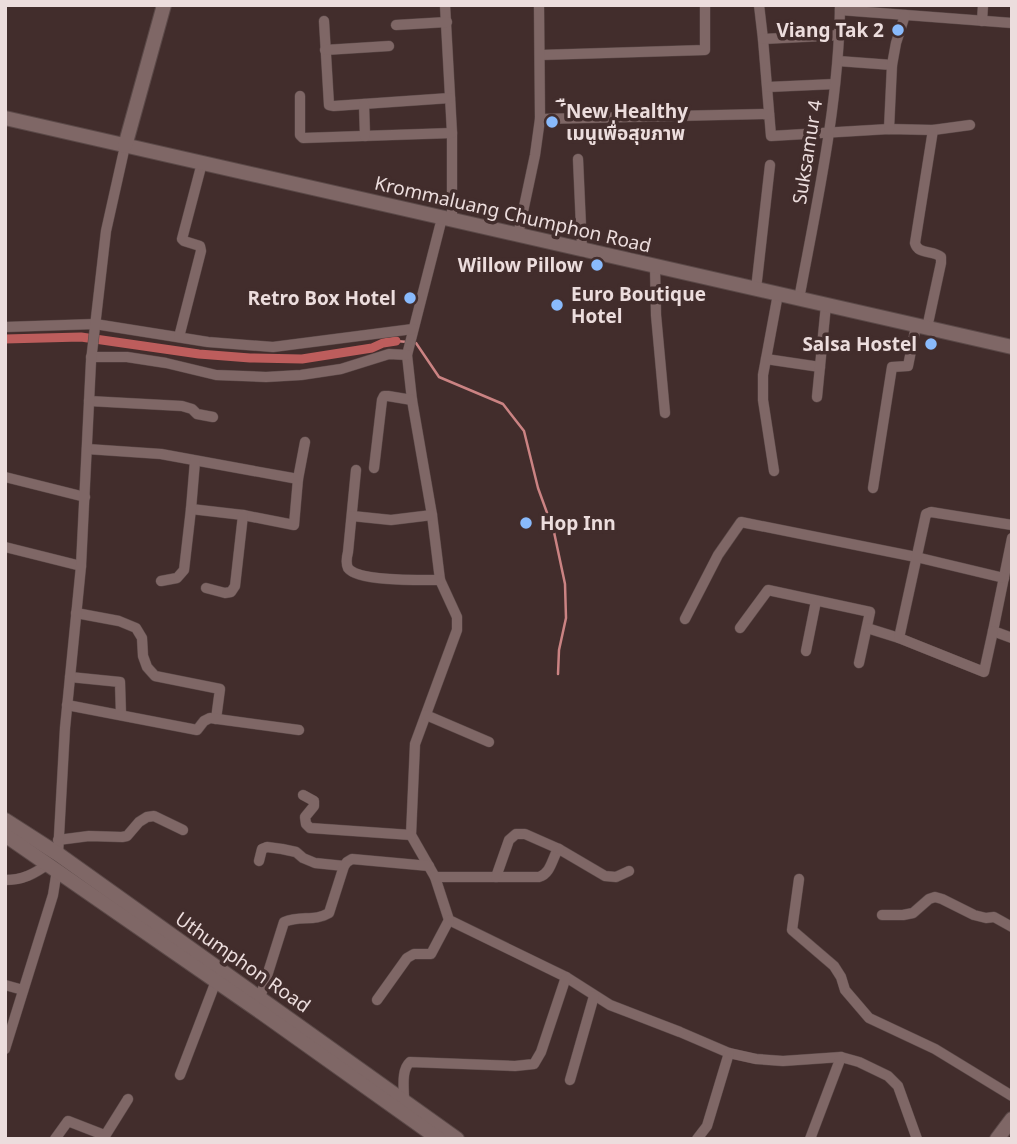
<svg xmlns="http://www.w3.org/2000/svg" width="1017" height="1144" font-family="Georgia,'Noto Sans Thai',serif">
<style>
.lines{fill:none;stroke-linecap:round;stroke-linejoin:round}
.stream{stroke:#cb8383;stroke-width:2.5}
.canal{stroke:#bd5d5c;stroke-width:9}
.street-casing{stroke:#5b4948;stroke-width:11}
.secondary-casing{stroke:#5b4948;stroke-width:16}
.street{stroke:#7f6766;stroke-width:10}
.secondary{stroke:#7f6766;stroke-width:14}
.poi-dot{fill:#89bafc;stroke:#422d2c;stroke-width:2.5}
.labels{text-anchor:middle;stroke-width:7;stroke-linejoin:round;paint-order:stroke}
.poi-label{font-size:19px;font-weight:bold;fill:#ecdddd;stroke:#422d2c;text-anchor:end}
.street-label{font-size:19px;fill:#ecdddd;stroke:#422d2c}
</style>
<rect width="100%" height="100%" fill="#422d2c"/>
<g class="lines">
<g class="stream">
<path d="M396,341L408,342"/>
<path d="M415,343H416L439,377L503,404L524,431L538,488L554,532L565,584L566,618L559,650L558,674"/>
</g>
<path class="canal" d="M5,339L81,337L199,354L250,358L302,359L372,348L383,343L396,341"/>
<defs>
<g id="street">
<path d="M445,5L452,133V220"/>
<path d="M759,5L763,39L771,136L889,129L933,130L970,125"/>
<path d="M840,10L1012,23"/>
<path d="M324,21L329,105L334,106L450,98"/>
<path d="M982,21L983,5"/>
<path d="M396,25L447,22"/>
<path d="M763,39L841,35"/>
<path d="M325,50L389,46"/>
<path d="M540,55L705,50V5"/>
<path d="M838,61L892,65"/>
<path d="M768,87L835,84"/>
<path d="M300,96V135L303,138L452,133"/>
<path d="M364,104L365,136"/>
<path d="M540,119L769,114"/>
<path d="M889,129L892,65L896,43L905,15"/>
<path d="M578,159L582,249"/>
<path d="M442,218L407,355L412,400L432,515L440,580L457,617V630L415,744L411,835L435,877L449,920L566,977L610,1005L680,1032L729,1053L756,1059L783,1061L841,1057L859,1062L888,1076L898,1086L917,1139"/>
<path d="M518,235L535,155L540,119L539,5"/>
<path d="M655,266L656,315L665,413"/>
<path d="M756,289L770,165"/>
<path d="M799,299C817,202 839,104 840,5"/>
<path d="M5,327L95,324L208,342L273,347L413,329"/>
<path d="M927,328L941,263V257C933,250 918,255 915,243L933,130"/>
<path d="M179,337L201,251L200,246L184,241L182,239L202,163"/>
<path d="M91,357H127L166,363L216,375L266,377L301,375L341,369L389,354L407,355"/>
<path d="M766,359L820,367"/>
<path d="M817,397L826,305"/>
<path d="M89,401L182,406L192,409L197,414L213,417"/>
<path d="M87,449L161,454L298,479"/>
<path d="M374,468L382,400L384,396H388L412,400"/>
<path d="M356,470L348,552C347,556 346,564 348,568C358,582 423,580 440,580"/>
<path d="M774,471L763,400V375L778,294"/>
<path d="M5,477L85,497"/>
<path d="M873,488L892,367L908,366L916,326"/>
<path d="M191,509L243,515L294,525L298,479L305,442"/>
<path d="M352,516L391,520L432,515"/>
<path d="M1012,538L993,631L1012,638"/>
<path d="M5,547L81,566"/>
<path d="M161,581L177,578L184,570L191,509L195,461"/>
<path d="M206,588L225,593L231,592L235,586L243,515"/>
<path d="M76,613L119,621L136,628L142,638L143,656L147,667L155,676L220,689L216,719"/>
<path d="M685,619L718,555L741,522L916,557L1004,578"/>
<path d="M740,628L768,590L870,612L859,663"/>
<path d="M867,628L899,638L984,672L993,631"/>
<path d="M899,638L926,514L931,512L1012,525"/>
<path d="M806,651L816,601"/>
<path d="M70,677L120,682L121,715"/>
<path d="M67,705L197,730L204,721L210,718L299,730"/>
<path d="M426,715L489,742"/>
<path d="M303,795L314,801V806L305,817L306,824L310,828L411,835"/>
<path d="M58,840L89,836L122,837L127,836L139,822L147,817L154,816L183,830"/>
<path d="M58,854L65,728L81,566L91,361L106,231L125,146"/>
<path d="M259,861L262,849L267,847L282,849L296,852L303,858L315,863L344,866"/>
<path d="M435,877H539C550,874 552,860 557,851L559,849L605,876L616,877L629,871"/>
<path d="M496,877L509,840L516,834H525L559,849"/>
<path d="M799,879L792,930L834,966L841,977L845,990L869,1018L935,1049L1012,1096"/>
<path d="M5,880C23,880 34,874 48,864"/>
<path d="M882,915H903L913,913L929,899L935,897L942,899L974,915L986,918L994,917L1012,927"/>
<path d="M5,985L23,990"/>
<path d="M260,998L284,922C301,915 314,922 329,913L344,866L347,862L352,859L429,866"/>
<path d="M377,1000L407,958L414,954H431L449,920"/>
<path d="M5,1049L53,895L57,870"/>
<path d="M180,1075L216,981"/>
<path d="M570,1080L594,996"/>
<path d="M404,1100C404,1088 401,1070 410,1062L515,1066L534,1064L541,1052L566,977"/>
<path d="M55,1139L68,1121L104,1135"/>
<path d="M103,1139L128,1099"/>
<path d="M697,1139L707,1126L729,1053"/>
<path d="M810,1139L841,1057"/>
</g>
<g id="secondary">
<path d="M5,118L1012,347"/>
<path d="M125,146L164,5"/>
<path d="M5,820L58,854L457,1139"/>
<path d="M5,835L262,1013L439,1139"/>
<path d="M997,1139L1012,1119"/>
</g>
</defs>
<use href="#street" class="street-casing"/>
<use href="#secondary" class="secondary-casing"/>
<use href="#street" class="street"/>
<use href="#secondary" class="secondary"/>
</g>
<g class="poi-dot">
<circle cx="898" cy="30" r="7"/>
<circle cx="552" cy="122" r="7"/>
<circle cx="597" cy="265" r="7"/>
<circle cx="410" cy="298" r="7"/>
<circle cx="557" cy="305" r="7"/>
<circle cx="931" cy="344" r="7"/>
<circle cx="526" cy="523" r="7"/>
</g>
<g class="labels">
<g class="poi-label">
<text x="884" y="37">Viang Tak 2</text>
<text x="566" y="118" text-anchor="start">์ืNew Healthy<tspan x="566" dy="22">เมนูเพื่อสุขภาพ</tspan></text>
<text x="583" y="272">Willow Pillow</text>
<text x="571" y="301" text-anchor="start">Euro Boutique<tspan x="571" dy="22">Hotel</tspan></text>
<text x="396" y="305">Retro Box Hotel</text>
<text x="917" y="351">Salsa Hostel</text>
<text x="540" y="530" text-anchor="start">Hop Inn</text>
</g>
<g class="street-label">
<text transform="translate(807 152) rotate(-81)" y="7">Suksamur 4</text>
<text transform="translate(513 214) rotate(13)" y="7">Krommaluang Chumphon Road</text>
<text transform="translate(243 962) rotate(35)" y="7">Uthumphon Road</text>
</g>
</g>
<rect width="1017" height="1144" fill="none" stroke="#ecdddd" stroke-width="14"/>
</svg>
